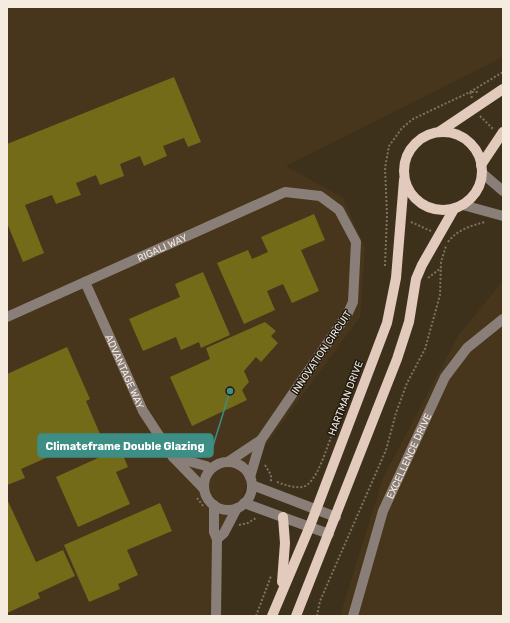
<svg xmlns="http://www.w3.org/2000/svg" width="510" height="623" font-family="Rubik,sans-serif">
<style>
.built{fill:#47361b}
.building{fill:#746b19}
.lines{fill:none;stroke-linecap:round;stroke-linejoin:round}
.path{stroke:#7e7360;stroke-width:2;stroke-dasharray:2 2;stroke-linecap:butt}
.minor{stroke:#8a7f78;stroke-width:10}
.major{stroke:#e2cabc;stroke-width:10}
.labels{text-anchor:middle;stroke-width:3;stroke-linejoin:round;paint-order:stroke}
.street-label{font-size:10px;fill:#f5ecdf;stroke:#201a11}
.leader{fill:none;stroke:#3d8e85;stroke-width:1.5}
.callout-dot{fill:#3d8e85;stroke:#201a11;stroke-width:1.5}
.callout{fill:#3d8e85;stroke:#3d8e85;stroke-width:1.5}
.callout-label{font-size:11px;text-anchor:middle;font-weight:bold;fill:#fff}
</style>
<rect width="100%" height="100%" fill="#3e311c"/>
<g class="built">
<path d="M7,7H503V55L497,60L286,166L343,198L365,247L360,317L260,453L217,555L219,616H7Z"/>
<path d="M503,281V616H340L383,478L458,336Z"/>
</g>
<g class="building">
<path d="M174,77L201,142L188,147L184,138L163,146L167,156L144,166L140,156L120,164L124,176L100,185L96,175L76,183L81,195L56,204L52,195L25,205L44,253L23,262L7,223V144Z"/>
<path d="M314,214L325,240L301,250L319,291L292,303L283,284L267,291L275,310L244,324L217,263L248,250L252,259L268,252L261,237Z"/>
<path d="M203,272L230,335L201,348L199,342L181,350L176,337L143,351L129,319L180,297L175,284Z"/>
<path d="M265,322L276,331L271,336L278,343L261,362L256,357L244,371L249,382L242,390L247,400L192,426L170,377L210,359L206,348Z"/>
<path d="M67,347L90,399L86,401L100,434L21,469L25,478L7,485V374Z"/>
<path d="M120,448L128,467L116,472L130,504L78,527L56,477Z"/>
<path d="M7,499L36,562L63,550L75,576L38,593L40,598L7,613Z"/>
<path d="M160,503L172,531L127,550L138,575L118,584L120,589L89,602L64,545Z"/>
</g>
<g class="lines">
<g class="path">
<path d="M472,98L470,92H479"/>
<path d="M480,116L493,129"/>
<path d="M411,222L431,231"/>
<path d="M448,242C457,230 470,226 485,222"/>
<path d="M385,266L387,214L385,168L389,146L402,128L413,119L470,92L503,72"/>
<path d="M428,278L441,268"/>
<path d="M265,465L271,475V483"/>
<path d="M277,482C285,485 294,488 302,487C316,485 326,450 331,437"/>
<path d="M197,498L204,507"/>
<path d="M239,525L248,523L256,518"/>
<path d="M256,616L271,576"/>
<path d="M317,616L320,601L386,450L396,413L407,383L425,349L440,295L441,262L446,246"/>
</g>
<g class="minor">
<path d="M482,173L503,191"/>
<path d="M463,205L503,216"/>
<path id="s1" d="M85,282L143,411L173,457L204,489"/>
<path id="s2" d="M7,317L285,192L320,196L339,210L356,242L353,302L348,313L261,440L250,477"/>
<path d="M173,457L206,466L210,469"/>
<path d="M228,462L261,440"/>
<circle cx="228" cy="486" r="24"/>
<path d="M252,485L336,517"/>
<path d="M244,503L329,534"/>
<path d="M214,505V532L217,539L216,616"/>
<path d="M217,539L224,533L237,508"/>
<path id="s3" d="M353,616L383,511L445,377L467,348L503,319"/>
</g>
<g class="major">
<circle cx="443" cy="171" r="39"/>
<path d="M439,132L503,89"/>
<path d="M481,165L503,132"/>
<path d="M282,582L285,543L283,517"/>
<path d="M272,616L310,526L387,323L396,278L404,180"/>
<path d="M296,616L397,359L409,322L416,279L422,265L454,209"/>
</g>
</g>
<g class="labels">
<g class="street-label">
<text dy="4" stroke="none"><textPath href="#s2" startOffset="170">RIGALI WAY</textPath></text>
<text transform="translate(321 352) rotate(-56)" y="4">INNOVATION CIRCUIT</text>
<text dy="4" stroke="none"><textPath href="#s1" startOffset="98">ADVANTAGE WAY</textPath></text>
<text transform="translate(345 398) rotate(-69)" y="4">HARTMAN DRIVE</text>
<text dy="4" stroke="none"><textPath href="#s3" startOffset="170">EXCELLENCE DRIVE</textPath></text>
</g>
</g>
<path class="leader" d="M230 391L213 446"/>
<circle class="callout-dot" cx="230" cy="391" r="4"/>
<rect class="callout" x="38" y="434" width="175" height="23" rx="4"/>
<g class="callout-label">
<text x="125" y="450">Climateframe Double Glazing</text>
</g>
<rect width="510" height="623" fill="none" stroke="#f5ecdf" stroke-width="16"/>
</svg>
